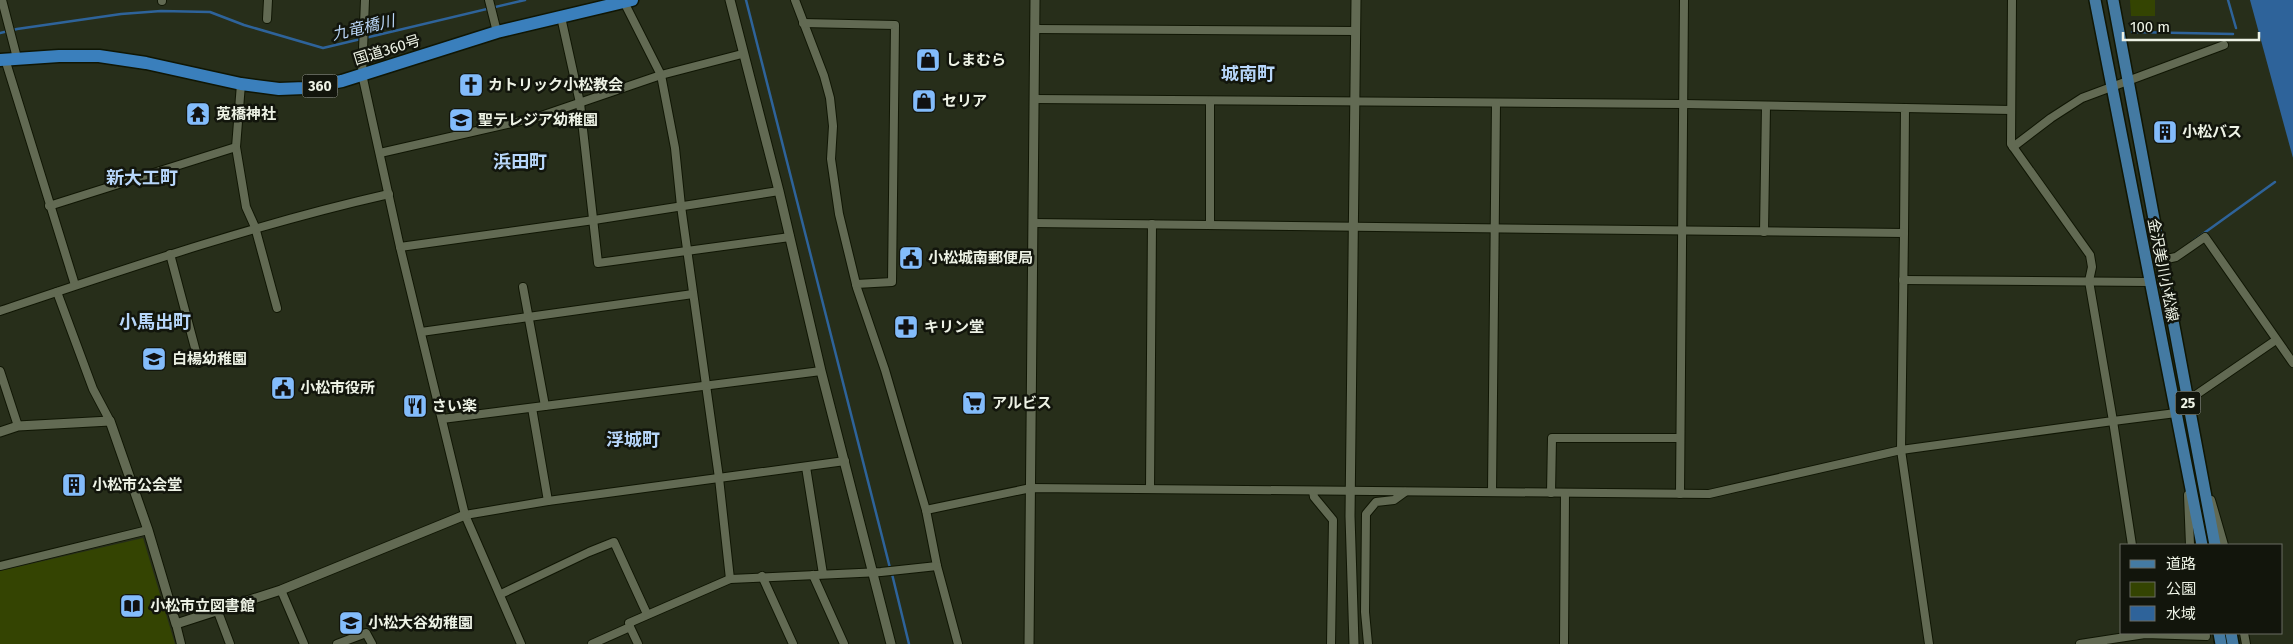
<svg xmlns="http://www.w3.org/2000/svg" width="2293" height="644" font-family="'Fira Sans','Noto Sans JP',sans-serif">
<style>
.green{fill:#344402}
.water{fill:#2e639a}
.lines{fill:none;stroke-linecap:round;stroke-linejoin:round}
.stream{stroke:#2e639a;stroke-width:2.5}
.minor-casing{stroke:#101604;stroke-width:10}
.tertiary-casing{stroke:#101604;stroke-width:11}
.primary-casing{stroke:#101604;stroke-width:14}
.trunk-casing{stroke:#101604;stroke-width:15}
.minor{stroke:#626a53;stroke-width:8}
.tertiary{stroke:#626a53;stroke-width:9}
.primary{stroke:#447aa2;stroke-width:11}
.trunk{stroke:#3a7fbc;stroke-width:12}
.labels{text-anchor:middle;stroke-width:5;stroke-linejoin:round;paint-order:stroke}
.shield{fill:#12150c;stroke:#abb0a4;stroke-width:1}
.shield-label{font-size:14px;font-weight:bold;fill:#edf2e5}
.street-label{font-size:15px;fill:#edf2e5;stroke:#12150c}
.poi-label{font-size:15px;font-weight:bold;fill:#edf2e5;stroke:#12150c;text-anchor:start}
.water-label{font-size:16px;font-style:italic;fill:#bbd7f8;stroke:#12150c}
.quarter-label{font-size:18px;font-weight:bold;fill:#b7d6fa;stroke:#12150c}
</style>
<rect width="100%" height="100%" fill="#272e1a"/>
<g class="green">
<path d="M2130,0H2155V16H2131Z"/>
<path d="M143,538L175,644H0V571Z"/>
</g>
<path class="water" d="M2250,0H2293V158Z"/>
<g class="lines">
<g class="stream">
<path d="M746,0L890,568"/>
<path d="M2228,0L2236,28"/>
<path d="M2132,32L2233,34"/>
<path d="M0,33L17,29L121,14L161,11L210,12L244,25L323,48L525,0"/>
<path d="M2193,241L2275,182"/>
<path d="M892,574L909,644"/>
</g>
<defs>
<g id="minor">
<path d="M2,0L17,58"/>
<path d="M365,0L362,74L400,247L465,515L521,644"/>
<path d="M489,0L497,32"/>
<path d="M795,0L824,76L830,98L833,126L831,159L839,214L857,288L885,370L926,510L937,566L958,644"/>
<path d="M162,1V0"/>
<path d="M624,2L661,75L675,148L681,206L719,478L730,579"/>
<path d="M561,17L580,103L598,263L790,237"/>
<path d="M267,19L268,0"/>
<path d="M803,23L895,25L892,282L856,284"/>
<path d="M1035,29L1356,31"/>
<path d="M5,59L75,285"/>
<path d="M241,84L236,147L246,207L255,227L277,308"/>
<path d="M1034,99L1683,104L1905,108L1904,233"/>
<path d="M1905,108L2011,110"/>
<path d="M2013,147L2051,118L2082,98L2224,45"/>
<path d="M380,153L538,117L661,75L742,54"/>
<path d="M49,206L236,147"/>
<path d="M1033,223L1904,233L1901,450L1929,644"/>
<path d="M1210,225V101"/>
<path d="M1764,232L1766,106"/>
<path d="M400,247L594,220L779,191"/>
<path d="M170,254L199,363"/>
<path d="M2162,260L2176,257L2205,237L2293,363"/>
<path d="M1903,280L2149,282"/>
<path d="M523,287L545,406"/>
<path d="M57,292L93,389L110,421"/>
<path d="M0,311C128,268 256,224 389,194"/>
<path d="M421,332L693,294"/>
<path d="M0,371L18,426"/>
<path d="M2187,401L2276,340"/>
<path d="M532,408L548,501"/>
<path d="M442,419L821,371"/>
<path d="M806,467L823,574"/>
<path d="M1150,489L1152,224"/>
<path d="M1313,491L1314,497L1333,520L1331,644"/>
<path d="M1492,492L1496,103"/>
<path d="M1551,493L1552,438H1680"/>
<path d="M1680,494L1684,0"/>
<path d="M2188,495L2190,545"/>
<path d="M2211,500L2224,545"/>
<path d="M926,510L1031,488L1709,494L1901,450L2113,421L2089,281L2092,267L2090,255L2011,144L2012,0"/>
<path d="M465,515L548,501L845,461"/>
<path d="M2132,545L2113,421L2176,413"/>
<path d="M0,566L148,530"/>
<path d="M813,575L844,644"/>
<path d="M762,576L793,644"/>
<path d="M281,590L304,644"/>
<path d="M501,594L589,552L614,542L647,614"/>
<path d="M218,612L230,644"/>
<path d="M176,624L181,644"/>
<path d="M630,627L638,644"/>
<path d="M2244,633L2246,644"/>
<path d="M337,644L366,633L372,644"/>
<path d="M592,644L630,627L629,623L730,579L881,572L937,566"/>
<path d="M1368,644L1365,612L1366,514L1376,502L1394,500L1405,492"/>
<path d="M1564,644L1565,493"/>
<path d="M2080,644L2145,634L2206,636"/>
</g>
<g id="tertiary">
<path d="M730,0L779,191L821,371L891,644"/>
<path d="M0,432L18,426L110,421L148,530L176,624L281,590L465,515"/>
<path d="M1029,644L1035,0"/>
<path d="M1354,644L1350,516L1356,0"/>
</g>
<g id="primary">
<path d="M2095,0L2202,545"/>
<path d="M2113,0L2215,545"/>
<path d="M2219,633L2221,644"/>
<path d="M2231,633L2233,644"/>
</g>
<path id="trunk" d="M0,60L59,56H99L146,63L241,84L279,89L305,88L342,81L497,32L632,0"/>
</defs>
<use href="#minor" class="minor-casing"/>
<use href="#tertiary" class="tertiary-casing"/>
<use href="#primary" class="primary-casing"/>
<use href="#trunk" class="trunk-casing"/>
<use href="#minor" class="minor"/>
<use href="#tertiary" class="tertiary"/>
<use href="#primary" class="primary"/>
<use href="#trunk" class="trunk"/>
</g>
<defs>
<symbol id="shop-square" viewBox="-11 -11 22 22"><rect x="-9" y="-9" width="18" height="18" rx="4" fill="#83bcfb" stroke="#12150c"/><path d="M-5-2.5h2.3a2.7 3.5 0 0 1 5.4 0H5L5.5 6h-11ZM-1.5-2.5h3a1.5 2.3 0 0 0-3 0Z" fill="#111"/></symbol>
<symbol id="church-square" viewBox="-11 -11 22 22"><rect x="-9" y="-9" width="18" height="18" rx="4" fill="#83bcfb" stroke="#12150c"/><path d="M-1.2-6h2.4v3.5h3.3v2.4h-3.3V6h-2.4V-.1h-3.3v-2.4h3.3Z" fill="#111"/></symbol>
<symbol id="temple-square" viewBox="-11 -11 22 22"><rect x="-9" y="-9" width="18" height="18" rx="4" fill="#83bcfb" stroke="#12150c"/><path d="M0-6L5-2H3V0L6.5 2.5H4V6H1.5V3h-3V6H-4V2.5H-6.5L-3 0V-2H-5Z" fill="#111"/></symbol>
<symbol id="school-square" viewBox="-11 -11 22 22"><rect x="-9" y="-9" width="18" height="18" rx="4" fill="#83bcfb" stroke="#12150c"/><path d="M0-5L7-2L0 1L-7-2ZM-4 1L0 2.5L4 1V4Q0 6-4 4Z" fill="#111"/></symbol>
<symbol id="building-square" viewBox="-11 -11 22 22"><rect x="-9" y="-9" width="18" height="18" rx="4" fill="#83bcfb" stroke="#12150c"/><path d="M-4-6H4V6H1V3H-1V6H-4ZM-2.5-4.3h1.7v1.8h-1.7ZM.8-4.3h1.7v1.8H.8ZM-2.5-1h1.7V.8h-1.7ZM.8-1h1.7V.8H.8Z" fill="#111"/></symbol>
<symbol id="civic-square" viewBox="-11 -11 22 22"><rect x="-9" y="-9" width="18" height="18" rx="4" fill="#83bcfb" stroke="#12150c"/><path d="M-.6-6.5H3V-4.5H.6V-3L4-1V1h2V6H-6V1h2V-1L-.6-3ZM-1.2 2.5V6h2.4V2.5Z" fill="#111"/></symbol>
<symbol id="pharmacy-square" viewBox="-11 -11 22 22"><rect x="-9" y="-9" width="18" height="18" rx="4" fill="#83bcfb" stroke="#12150c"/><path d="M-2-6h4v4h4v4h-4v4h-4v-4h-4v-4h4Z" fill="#111"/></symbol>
<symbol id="supermarket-square" viewBox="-11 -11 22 22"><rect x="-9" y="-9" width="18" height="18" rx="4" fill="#83bcfb" stroke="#12150c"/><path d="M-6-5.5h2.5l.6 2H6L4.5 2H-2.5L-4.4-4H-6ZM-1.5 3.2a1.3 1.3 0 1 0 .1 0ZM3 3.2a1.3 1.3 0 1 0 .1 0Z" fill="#111"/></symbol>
<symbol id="restaurant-square" viewBox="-11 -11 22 22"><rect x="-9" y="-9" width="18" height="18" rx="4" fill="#83bcfb" stroke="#12150c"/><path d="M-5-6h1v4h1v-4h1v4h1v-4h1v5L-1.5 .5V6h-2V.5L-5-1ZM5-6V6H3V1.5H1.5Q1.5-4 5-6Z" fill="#111"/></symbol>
<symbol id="library-square" viewBox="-11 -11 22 22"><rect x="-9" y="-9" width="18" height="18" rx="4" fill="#83bcfb" stroke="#12150c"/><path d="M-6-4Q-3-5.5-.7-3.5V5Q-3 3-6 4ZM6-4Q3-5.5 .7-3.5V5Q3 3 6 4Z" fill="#111"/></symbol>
</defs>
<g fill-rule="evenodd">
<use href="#shop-square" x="914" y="46" width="28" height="28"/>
<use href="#church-square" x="457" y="71" width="28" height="28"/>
<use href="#shop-square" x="910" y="87" width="28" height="28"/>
<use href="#temple-square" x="184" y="100" width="28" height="28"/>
<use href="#school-square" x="447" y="106" width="28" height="28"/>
<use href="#building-square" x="2151" y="118" width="28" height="28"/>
<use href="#civic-square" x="897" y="244" width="28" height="28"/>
<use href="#pharmacy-square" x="892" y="313" width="28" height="28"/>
<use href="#school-square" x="140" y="345" width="28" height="28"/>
<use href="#civic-square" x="269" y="374" width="28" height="28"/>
<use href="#supermarket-square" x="960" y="389" width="28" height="28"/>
<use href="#restaurant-square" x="401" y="392" width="28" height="28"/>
<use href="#building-square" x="60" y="471" width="28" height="28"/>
<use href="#library-square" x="118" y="592" width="28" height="28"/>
<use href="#school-square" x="337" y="609" width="28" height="28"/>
</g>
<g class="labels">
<g class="shield">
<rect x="302.5" y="74.5" width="35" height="23" rx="4"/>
<rect x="2175.5" y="391.5" width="25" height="23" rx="4"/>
</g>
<g class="shield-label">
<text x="320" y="91">360</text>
<text x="2188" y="408">25</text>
</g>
<g class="street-label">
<text transform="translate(387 50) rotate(-17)" y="5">国道360号</text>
<text transform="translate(2163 270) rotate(79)" y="5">金沢美川小松線</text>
</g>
<g class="poi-label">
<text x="946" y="65">しまむら</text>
<text x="488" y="90">カトリック小松教会</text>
<text x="942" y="106">セリア</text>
<text x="216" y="119">莵橋神社</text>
<text x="478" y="125">聖テレジア幼稚園</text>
<text x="2182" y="137">小松バス</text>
<text x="928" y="263">小松城南郵便局</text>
<text x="924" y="332">キリン堂</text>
<text x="172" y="364">白楊幼稚園</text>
<text x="300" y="393">小松市役所</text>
<text x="992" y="408">アルビス</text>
<text x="432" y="411">さい楽</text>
<text x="92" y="490">小松市公会堂</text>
<text x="150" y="611">小松市立図書館</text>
<text x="368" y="628">小松大谷幼稚園</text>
</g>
<g class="water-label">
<text transform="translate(363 27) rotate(-13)" y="6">九竜橋川</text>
</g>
<g class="quarter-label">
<text x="1248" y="80">城南町</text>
<text x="520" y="168">浜田町</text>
<text x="142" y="184">新大工町</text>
<text x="155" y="328">小馬出町</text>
<text x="633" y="446">浮城町</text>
</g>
</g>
<rect x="2120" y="544" width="162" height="90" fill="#12150c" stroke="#6a6d63"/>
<rect x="2130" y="560" width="25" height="8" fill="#447aa2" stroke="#6a6d63"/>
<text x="2166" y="569" font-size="15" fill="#edf2e5">道路</text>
<rect x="2130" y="582" width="25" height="15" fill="#344402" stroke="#6a6d63"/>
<text x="2166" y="594" font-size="15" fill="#edf2e5">公園</text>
<rect x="2130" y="606" width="25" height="15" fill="#2e639a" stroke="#6a6d63"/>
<text x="2166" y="619" font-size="15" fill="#edf2e5">水域</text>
<path d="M2123 32v8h136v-8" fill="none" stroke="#edf2e5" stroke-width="2.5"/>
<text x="2130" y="32" font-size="15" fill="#edf2e5" stroke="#12150c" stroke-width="4" paint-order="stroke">100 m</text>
</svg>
